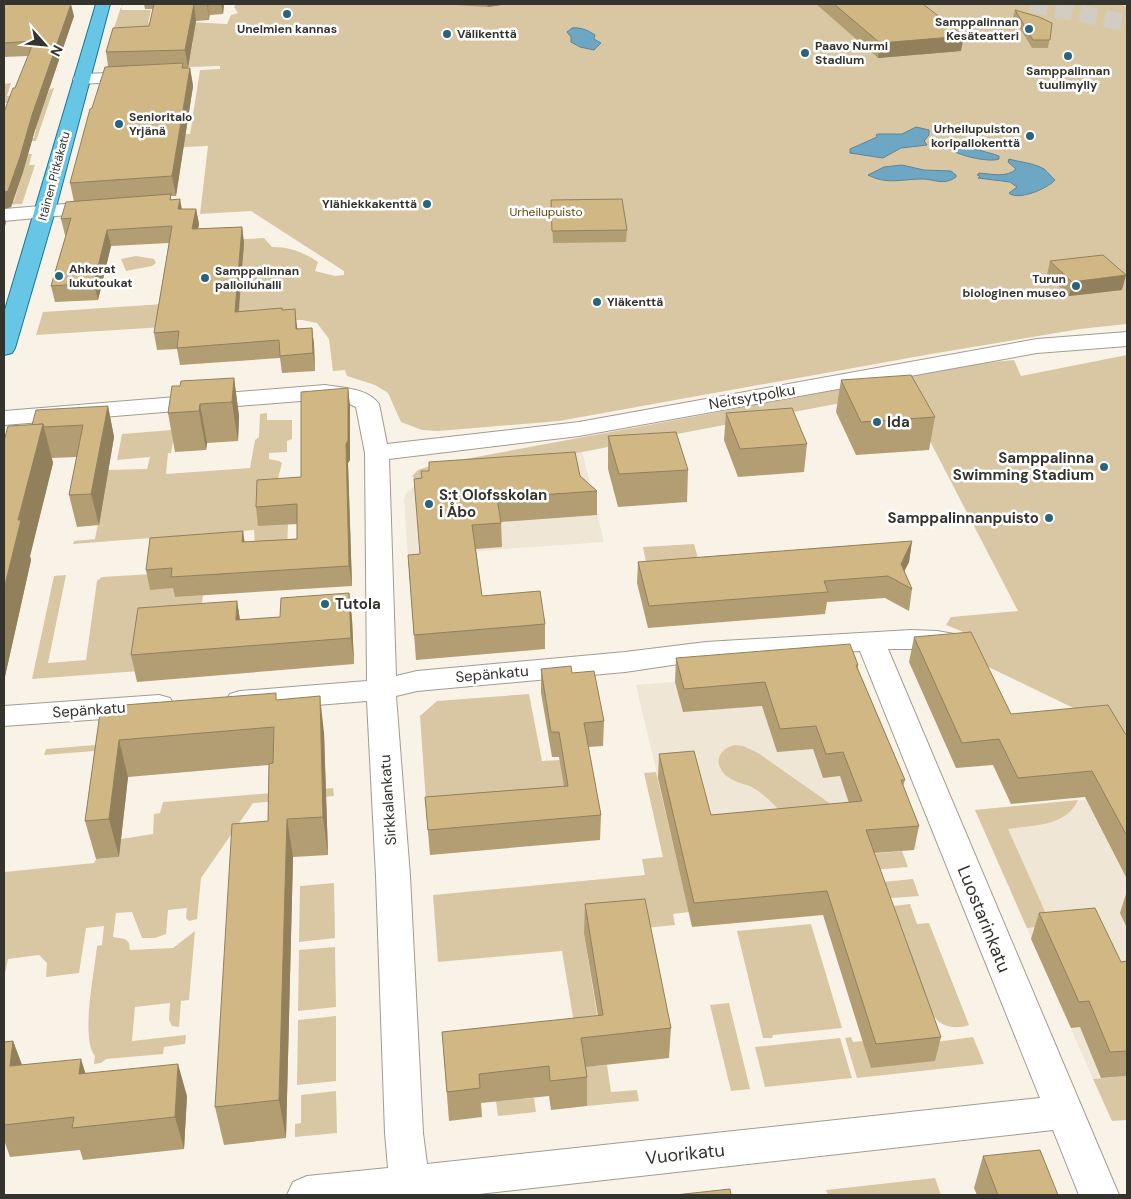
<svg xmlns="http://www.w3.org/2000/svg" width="1131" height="1199" font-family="'DM Sans',sans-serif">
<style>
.built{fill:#efe6d5}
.green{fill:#d9c7a3}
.water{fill:#6ea7c4;stroke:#5d8497}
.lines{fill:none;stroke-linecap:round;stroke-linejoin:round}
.major-tunnel{stroke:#d2cdc2;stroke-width:17;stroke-dasharray:17 8;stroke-linecap:butt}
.minor-casing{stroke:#a19c92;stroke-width:2}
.major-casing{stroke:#147999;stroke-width:2}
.minor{fill:#fff;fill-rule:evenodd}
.major{fill:#67c5e5;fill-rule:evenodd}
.wall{fill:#b39d72}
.shaded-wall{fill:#92805c}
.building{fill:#d0b784;stroke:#92805c}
.poi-dot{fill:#2a637c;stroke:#fff;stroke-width:2}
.labels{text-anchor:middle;stroke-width:5;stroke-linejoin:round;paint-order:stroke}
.far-poi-label{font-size:12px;font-weight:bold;fill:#35332e;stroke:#fff;text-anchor:start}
.far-street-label{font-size:12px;fill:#35332e;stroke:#fff}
.far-park-label{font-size:12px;fill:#634908;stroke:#fff}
.street-label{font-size:15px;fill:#35332e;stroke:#fff}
.poi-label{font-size:15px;font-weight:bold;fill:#35332e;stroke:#fff;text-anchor:start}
.near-street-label{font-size:18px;fill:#35332e;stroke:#fff}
</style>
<rect width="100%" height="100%" fill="#f9f3e7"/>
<g class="built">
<path d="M582,451L604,542L408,556L404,500L406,494L411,488L428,481Z"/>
<path d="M846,667L918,849L680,872L636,685Z"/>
<path d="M1127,796V1076L1093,1079L975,810Z"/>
</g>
<g class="green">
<path d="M122,4H127L121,6L122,10H151L148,23L154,25L189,22L227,24L231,15L238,13L234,7L236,4H1119L1127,6V324L1080,329L931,354L559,421L438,431L422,430L401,422L388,393L375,385L347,376L345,370L333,371L329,339L317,323L302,320H275L36,335L43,312L239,299L228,240L264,238L272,247C290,247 303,252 318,262L315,271L335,276L344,275V271L251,211L200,214L208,146L87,151L90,139L190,134L200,70L220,69V66L188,67L193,41L114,28Z"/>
<path d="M11,83L7,96L21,95L20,99L46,98L50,89L54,88L36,141H30L31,138H34L36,129L6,131L17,103H4V84Z"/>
<path d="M28,154H32L29,165H35L22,204L4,205V201H14Z"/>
<path d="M136,256L154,259L156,263L152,266L126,271L121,259Z"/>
<path d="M1127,355V734L972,659L966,633L946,625L951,617L1018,611L904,391L419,483L412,476L418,470L433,465L708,414L960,365L1014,360L1021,376Z"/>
<path d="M267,413V420H292V439L287,441V452L269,453V459L279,461L282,463L277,482L288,524L287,553L255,545L254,530L73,544L74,541L95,539L108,470L147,469L150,457L117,460L122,434L171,430L172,421L177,442H173L171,453H168L166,474L250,468L255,440L259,437L260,414Z"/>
<path d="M694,544L701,569L648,572L643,547Z"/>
<path d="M152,574L176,588L175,597L203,595L199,630L139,671L32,679L54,576L66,575L48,663L86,660L97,581L102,577Z"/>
<path d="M529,694L542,761L560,760L572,823L426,802L420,716L437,701Z"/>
<path d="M132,742V748L44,755L46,749Z"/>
<path d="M735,745L743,746L758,753L845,814L787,818C777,809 767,796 755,789C748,784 740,784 733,780C714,771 713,750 735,745Z"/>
<path d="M656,772L689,912L673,914L675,925L584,934L602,1045L578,1047L562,951L438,962L433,895L645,875L642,859L663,857L644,773Z"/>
<path d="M333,788L334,796L253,803L201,878L197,919L189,921L186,918L187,908L168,910L166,934L155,938H142L132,912L116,913L113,937L125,939L129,943L130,950L173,948L195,931L189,1000L181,1001L179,1027L172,1026L169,1020L170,1003L135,1007L132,1041L186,1035L185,1044L164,1047L163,1054L106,1059L101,1063L94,1064L95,1056C80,1038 95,970 97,946L102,945L104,926L86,928L79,973L46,977L47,963L39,955L8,959L4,978V872L94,863L96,859L119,857L121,839L153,834L154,814L160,813L163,802Z"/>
<path d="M1078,800C1066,827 1032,825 1008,829L1051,925L1027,928L975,810Z"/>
<path d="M902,851L908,867L822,874L816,859Z"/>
<path d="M913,879L919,896L878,899L872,883Z"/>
<path d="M334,883L335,938L299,942L300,886Z"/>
<path d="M910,904L917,924L929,923L969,1025C955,1030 939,1027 932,1013L893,906Z"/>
<path d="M811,924L842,1028L773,1035L772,1038H763L737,931Z"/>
<path d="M335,947L336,1007L298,1011L299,950Z"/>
<path d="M729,1003L750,1089L731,1091L710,1005Z"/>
<path d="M336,1016V1081L297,1085L298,1020Z"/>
<path d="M851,1037L853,1042L863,1041L872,1068L928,1043L973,1037L984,1064L857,1078L845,1038Z"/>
<path d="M840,1038L852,1078L765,1087L755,1047Z"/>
<path d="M607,1065L611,1092L637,1090L639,1101L587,1106L581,1067Z"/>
<path d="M1127,1076V1120L1112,1121L1093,1079Z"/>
<path d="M336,1091L337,1133L295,1137V1124L301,1123V1095Z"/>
<path d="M534,1098L536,1112L498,1116L496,1101Z"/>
<path d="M935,1178L941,1195H828L826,1190Z"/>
</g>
<g class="water">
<path d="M572,28C580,27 588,30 595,35L594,39L601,43L594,50L580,47L571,42V37L567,32Z"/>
<path d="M916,127L929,130V135L924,141L927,145L901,148L883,158L850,153V149L877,137L876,135L878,134H902Z"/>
<path d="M953,143L993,154L999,156V159C988,163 955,155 947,147L950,144Z"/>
<path d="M1009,159C1019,162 1034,163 1044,169C1048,172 1052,178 1055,180C1047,189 1018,201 1009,193L1017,187L1010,182L978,178L980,176L977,175L979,173C992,174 1007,178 1016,169L1008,162Z"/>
<path d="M902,165L924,170L951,171L956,175V177C944,186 934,179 922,179C902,179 887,185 868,175L884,167Z"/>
</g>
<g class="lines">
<path class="major-tunnel" d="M1031,4L1127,23"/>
<defs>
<g id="minor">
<path d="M140,72L146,74L148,77L146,80L81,84L75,82L73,79L75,76L81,74Z"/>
<path d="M102,201L109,203L112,207L109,211L4,221V209Z"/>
<path d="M1127,332V346L1037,353L579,436L389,459L396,676L417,671L625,652L706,642L911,630L937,631L960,635L964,642L960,649L950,651L924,649H888L1119,1195H1079L1053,1130L470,1195H287L293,1182L307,1176L388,1168L385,1133L376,876L367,701L240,711L230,708L225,701L230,694L240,691L367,681L365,453L356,407L347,403L325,399L4,425V411L325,385C342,388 368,388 379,404L387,444L579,422L1037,339ZM860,651L1040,1098L427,1164L423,1133L410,876L396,696L417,691L625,672L706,660Z"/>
<path d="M159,695L170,698L174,705L170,712L159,715L4,726V706Z"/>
</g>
<path id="major" d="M96,4H110L55,211L15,348L12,353L4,355V313Z"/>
</defs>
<use href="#minor" class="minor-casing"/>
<use href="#major" class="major-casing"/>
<use href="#minor" class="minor"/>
<use href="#major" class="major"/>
</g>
<g class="wall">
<path d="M4,4L74,16L35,130L23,172L11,207L4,209V112L15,88L28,56L4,57Z"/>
<path d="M144,4H224L223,14L210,15L209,20L196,21L188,68H190L193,86L176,196H171V199L182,209H196L199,224L198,229L242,227L244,243L239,311L282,310L298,329L312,328L314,345L315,371L282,373L280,358L180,365L177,349L157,350L154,333L169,243L111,246L98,300L55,302L51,286L66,235H65L61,219L74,202L70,183L92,108L108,66L106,52L149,26L153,9H145Z"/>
<path d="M438,4H508L488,7Z"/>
<path d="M816,4H923L961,51L878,58Z"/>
<path d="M1015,10L1052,23L1048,48H1032L1013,17Z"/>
<path d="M551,200L627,230L626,242L553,243Z"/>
<path d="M1050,261L1122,290L1069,296L1047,275Z"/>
<path d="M234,378L239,416L238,441L207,443L206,450L175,452L168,413L180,386Z"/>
<path d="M841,380L935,417L929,450L856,455L836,412Z"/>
<path d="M348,388L350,407V460L348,463L352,586L175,597L173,588L150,590L146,570L244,542L297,539V524L258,526L256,507L301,477Z"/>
<path d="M108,406L114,437L99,525L77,527L69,495L77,457L52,458L53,463L30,556L31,560L4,681L32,425Z"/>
<path d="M726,413L807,444L804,472L738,477L724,440Z"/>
<path d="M608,436L688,470L687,502L618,507L608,469Z"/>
<path d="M580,476L597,491V515L501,522L502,547L476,549L482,596L545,624V649L416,660L408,555L420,554L422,478Z"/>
<path d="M912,541L909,562L904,571L912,589L909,611L885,598L827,602L825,614L648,628L637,583L638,562Z"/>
<path d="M349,593L352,619L354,664L137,682L131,655L237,601L240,620L280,617Z"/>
<path d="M914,637L1011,714L1127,735V879L1085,797L1011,804L993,765L956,768L909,662Z"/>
<path d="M676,658L858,665V669L905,780L903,786L919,826L914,850L874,853L941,1037L935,1061L871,1068L823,915L692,927L658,778L659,754L711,815L849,803L840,776L823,778L813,749L777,752L762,706L683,712L675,682Z"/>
<path d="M541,669L572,673L604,721L603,746L588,747L601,815L600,840L430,855L425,797L564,786L559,757H552L541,693Z"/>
<path d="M277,700L324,733L328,855L293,857L286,1138L224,1145L215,1107L268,821L269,765L128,777L119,857L96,859L85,821L100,713Z"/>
<path d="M1127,891V928L1120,913Z"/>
<path d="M585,904L671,1028L669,1058L586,1067L587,1077V1106L551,1110L549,1096L481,1103L482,1117L449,1121L442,1032L598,1016L584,934Z"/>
<path d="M1039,913L1121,962L1127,961V1076L1101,1078L1080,1027L1071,1028L1031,939Z"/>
<path d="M13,1041L22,1065L85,1073L187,1096L184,1149L83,1160L80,1150L10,1157L4,1140V1042Z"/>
<path d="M983,1156L1058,1195H977L974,1188Z"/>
</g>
<g class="shaded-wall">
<path d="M71,4L74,16L35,130L23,172L11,207L4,209V192Z"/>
<path d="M194,4L196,21L188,68L185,50Z"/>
<path d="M207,4H208L209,20Z"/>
<path d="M221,4H224L223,14Z"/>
<path d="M487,4H508L488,7Z"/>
<path d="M964,36L961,51L878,58L880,43Z"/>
<path d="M190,68L193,86L176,196L172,176Z"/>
<path d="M180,199L183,215L178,209Z"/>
<path d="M196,209L199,224L195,246L192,229Z"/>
<path d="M4,214L6,223L4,229Z"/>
<path d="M242,227L244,243L237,329L235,312Z"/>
<path d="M107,230L111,246L98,300L94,283Z"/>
<path d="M1126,275L1122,290L1069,296L1072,282Z"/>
<path d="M295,309L297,326L298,346L296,329Z"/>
<path d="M312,328L314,345L315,371L313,353Z"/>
<path d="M234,378L239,416L238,441L232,402Z"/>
<path d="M348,388L350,407V460L348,463L352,586L349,566L346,444Z"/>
<path d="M200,404L207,443L206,450L199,411Z"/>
<path d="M108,406L114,437L99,525L91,494Z"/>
<path d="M43,424L53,463L30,556L31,560L4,681V589L18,520Z"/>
<path d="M243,531L246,551L242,542Z"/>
<path d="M912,541L909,562L899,582L901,564Z"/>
<path d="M349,593L352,619L354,664L351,638Z"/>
<path d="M237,601L241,627L236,620Z"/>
<path d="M320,696L324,733L328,855L323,817Z"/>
<path d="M119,740L128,777L119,857L109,819Z"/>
<path d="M287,819L293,857L286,1138L279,1100Z"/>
<path d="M13,1041L25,1073L10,1066Z"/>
<path d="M81,1059L91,1091L79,1074Z"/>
<path d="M178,1064L187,1096L184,1149L175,1117Z"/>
</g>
<g class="building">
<path d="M4,4H71L32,115L20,157L8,191L4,192V112L13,88H15L34,41L4,43Z"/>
<path d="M154,4H194L185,50L106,52L113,28L149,26Z"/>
<path d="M834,4H923L964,36L880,43Z"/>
<path d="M1015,10L1039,17L1052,23L1050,40H1033Z"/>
<path d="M183,63L182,68H190L172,176L70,183L90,109L92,108L105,67Z"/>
<path d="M171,194L170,200L180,199L178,209H196L192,229L242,227L235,312L282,308V310L295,309L296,329L312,328L313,353L280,356L279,340L177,348L179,331L154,333L172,226L107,230L94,283L51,286L71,218L61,219L66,202Z"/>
<path d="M622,199L627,230L552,231L551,200Z"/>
<path d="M1103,255L1126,275L1072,282L1050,261Z"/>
<path d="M911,375L935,417L861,422L841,380Z"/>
<path d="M234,378L232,402L200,404L199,411L168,413L172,386H180L181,381Z"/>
<path d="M348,388V441L346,444L349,566L171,577L172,568L146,570L150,538L243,531L242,542L297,539V504L256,507L257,480L301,477V392Z"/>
<path d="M108,406L91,494L69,495L83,425L44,427L43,424L32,425L36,410Z"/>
<path d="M792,408L807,444L740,449L726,413Z"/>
<path d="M43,424L18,520H21L4,589V441L8,426Z"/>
<path d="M676,432L688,470L619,474L608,436Z"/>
<path d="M575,452L580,476L597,491L497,498L501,523L472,525L482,596L540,591L545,624L414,635L408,555L420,554L414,479L422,478L421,471H429V462Z"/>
<path d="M912,541L901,564L912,589L888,576L824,581L828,592L649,606L638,562Z"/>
<path d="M349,593L351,638L131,655L138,608L237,601L236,620L280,617L281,598Z"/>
<path d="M971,632L1011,714L1108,705L1126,735H1127V836L1092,771L1018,778L999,739L962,743L914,637Z"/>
<path d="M850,644L858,665H856L905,780H901L919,826L866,830L941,1037L876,1044L827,891L694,903L659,754L694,751L711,815L862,801L843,752L826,754L816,726L780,729L765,682L684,689L676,658Z"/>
<path d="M571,666L572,673L594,671L604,721L584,723L601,815L428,830L425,797L568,786L559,732H551L541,669Z"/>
<path d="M276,693V700L320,696L323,817L287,819L279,1100L215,1107L232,824L268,821L269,764L273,763L274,727L119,740L109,819L85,821L100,713L123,711L124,705Z"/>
<path d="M645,899L671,1028L581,1038L587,1077L550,1081L549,1066L479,1074L480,1088L447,1092L442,1032L603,1015L585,904Z"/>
<path d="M1095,908L1121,962L1127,961V1051L1110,1052L1089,1001L1079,1002L1039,913Z"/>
<path d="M13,1041L10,1066L81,1059L79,1074L178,1064L175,1117L72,1128L74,1117L4,1125V1042Z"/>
<path d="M1040,1150L1058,1195H998L983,1156Z"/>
<path d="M730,1189L731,1195H675Z"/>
</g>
<g class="poi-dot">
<circle cx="287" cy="14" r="5"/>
<circle cx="1029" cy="29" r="5"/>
<circle cx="447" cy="34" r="5"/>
<circle cx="805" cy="53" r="5"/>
<circle cx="1068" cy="56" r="5"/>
<circle cx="119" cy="124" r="5"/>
<circle cx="1030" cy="136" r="5"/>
<circle cx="427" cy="204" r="5"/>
<circle cx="59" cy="276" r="5"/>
<circle cx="205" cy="278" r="5"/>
<circle cx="1076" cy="286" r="5"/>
<circle cx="597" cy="302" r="5"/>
<circle cx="877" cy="422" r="5"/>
<circle cx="1104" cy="467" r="5"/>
<circle cx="429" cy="504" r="5"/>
<circle cx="1049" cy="518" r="5"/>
<circle cx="325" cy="604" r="5"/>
</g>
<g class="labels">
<g class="far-poi-label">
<text x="1019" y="26" text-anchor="end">Samppalinnan<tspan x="1019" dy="14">Kesäteatteri</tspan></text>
<text x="287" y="33" text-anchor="middle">Unelmien kannas</text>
<text x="457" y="38">Välikenttä</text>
<text x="815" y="50">Paavo Nurmi<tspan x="815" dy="14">Stadium</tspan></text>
<text x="1068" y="75" text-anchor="middle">Samppalinnan<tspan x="1068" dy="14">tuulimylly</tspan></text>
<text x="129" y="121">Senioritalo<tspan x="129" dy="14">Yrjänä</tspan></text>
<text x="1020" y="133" text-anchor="end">Urheilupuiston<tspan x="1020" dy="14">koripallokenttä</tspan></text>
<text x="417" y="208" text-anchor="end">Ylähiekkakenttä</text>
<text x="69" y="273">Ahkerat<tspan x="69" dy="14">lukutoukat</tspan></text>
<text x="215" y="275">Samppalinnan<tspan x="215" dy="14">palloiluhalli</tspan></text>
<text x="1066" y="283" text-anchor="end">Turun<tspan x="1066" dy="14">biologinen museo</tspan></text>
<text x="607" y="306">Yläkenttä</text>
</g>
<g class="far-street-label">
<text transform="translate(54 176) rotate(-75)" y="4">Itäinen Pitkäkatu</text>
</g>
<g class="far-park-label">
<text x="546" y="216">Urheilupuisto</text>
</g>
<g class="street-label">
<text transform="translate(752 397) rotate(-10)" y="5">Neitsytpolku</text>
<text transform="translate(492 674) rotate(-5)" y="5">Sepänkatu</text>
<text transform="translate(89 710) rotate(-4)" y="5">Sepänkatu</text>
<text transform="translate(388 800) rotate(-94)" y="5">Sirkkalankatu</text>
</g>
<g class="poi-label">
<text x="887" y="427">Ida</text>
<text x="1094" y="463" text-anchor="end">Samppalinna<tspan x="1094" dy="17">Swimming Stadium</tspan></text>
<text x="439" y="500">S:t Olofsskolan<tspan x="439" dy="17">i Åbo</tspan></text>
<text x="1039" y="523" text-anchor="end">Samppalinnanpuisto</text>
<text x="335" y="609">Tutola</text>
</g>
<g class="near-street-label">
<text transform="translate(984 919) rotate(68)" y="6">Luostarinkatu</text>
<text transform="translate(685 1154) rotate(-6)" y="6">Vuorikatu</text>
</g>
</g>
<rect width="1131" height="1199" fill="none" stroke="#35332e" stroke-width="10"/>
<g transform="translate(45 45) rotate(117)" stroke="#ffffff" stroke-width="4" paint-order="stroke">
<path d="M0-4L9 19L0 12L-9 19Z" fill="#35332e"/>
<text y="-8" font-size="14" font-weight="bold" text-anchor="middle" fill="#35332e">N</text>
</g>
</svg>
